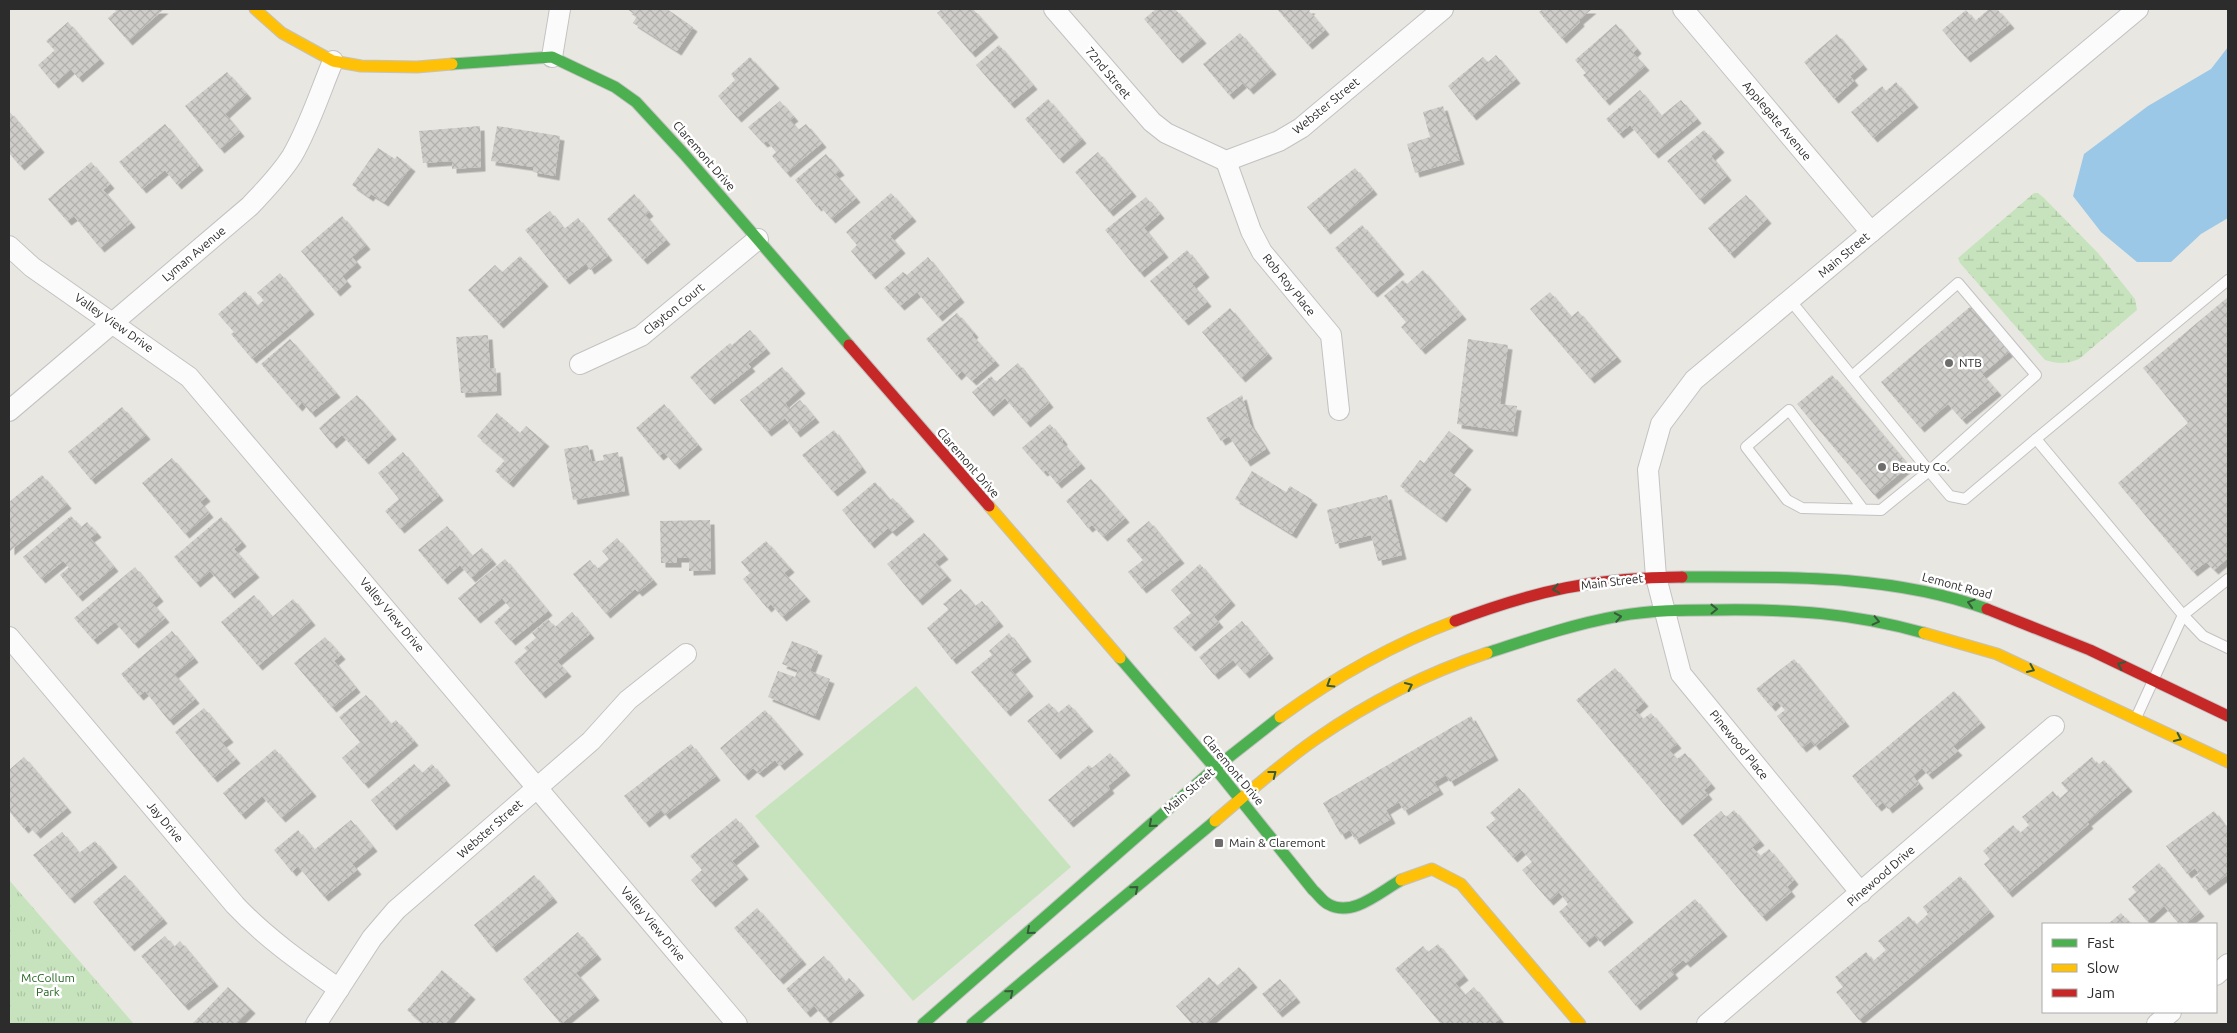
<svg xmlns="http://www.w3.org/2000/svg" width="2237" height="1033" font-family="Ubuntu,sans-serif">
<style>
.grass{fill:#c7e3bd}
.wetland{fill:url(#wetland-marsh)}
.park{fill:url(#park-tufts)}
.water{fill:#9bc8e6}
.building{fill:url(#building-cross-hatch);filter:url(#shadow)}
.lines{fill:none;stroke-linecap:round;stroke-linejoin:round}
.lane-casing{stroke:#c3c2c2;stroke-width:12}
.street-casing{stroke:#c3c2c2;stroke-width:22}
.fast-casing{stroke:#c3c2c2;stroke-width:13}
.slow-casing{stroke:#c3c2c2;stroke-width:13}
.jam-casing{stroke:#c3c2c2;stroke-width:13}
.lane{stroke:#fcfbfb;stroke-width:10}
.street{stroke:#fcfbfb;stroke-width:20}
.fast{stroke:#4caf50;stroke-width:11}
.slow{stroke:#ffc107;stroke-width:11}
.jam{stroke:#c62828;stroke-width:11}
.oneway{stroke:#375a39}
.poi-dot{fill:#6e6d6c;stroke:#fff;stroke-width:2}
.labels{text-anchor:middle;stroke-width:5;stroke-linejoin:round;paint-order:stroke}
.street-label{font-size:12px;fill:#2c2c2c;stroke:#fff}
.poi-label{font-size:12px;fill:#2c2c2c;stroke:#fff;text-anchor:start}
.park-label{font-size:12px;fill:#246520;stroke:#fff}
</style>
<defs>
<pattern id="wetland-marsh" width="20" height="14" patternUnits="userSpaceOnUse" patternTransform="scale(1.25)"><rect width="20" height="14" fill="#c7e3bd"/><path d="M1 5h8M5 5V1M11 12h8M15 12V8" fill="none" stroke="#abc3a3"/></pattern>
<pattern id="park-tufts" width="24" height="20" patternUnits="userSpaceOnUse" patternTransform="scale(1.25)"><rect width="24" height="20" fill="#c7e3bd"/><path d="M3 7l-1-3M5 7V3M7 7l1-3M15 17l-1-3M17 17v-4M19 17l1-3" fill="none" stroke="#abc3a3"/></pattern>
<pattern id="building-cross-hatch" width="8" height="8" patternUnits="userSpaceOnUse" patternTransform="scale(1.25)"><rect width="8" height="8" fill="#cecdc9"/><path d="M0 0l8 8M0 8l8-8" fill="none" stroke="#b1b0ad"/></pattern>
<filter id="shadow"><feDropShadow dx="4.5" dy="4.5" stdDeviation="0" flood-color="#0004"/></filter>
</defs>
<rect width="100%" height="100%" fill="#e9e7e2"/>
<path class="grass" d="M916,686L1071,867L913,1001L755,816Z"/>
<path class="wetland" d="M2034,193H2038L2044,198L2098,253L2135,299L2137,310L2079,359C2067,364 2058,364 2045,360L1960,263L1958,258Z"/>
<path class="park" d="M9,880L134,1024H9Z"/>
<path class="water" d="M2228,47V218L2201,234L2171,262H2137L2101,232L2073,196L2084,154L2148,106L2211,69Z"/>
<g class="building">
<path d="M114,9H164L128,41L108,18L116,11Z"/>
<path d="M627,9H667L693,27L677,51L633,23L637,16Z"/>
<path d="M942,9H973L994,33L971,53L937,13Z"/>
<path d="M1156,9H1175L1202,39L1178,59L1144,19Z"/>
<path d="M1277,9H1311L1309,11L1325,30L1308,45Z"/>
<path d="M1543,9H1592L1579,20L1580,22L1562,39L1539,12Z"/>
<path d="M1989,9H1997L2010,24L1966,58L1942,30L1966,10L1975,21Z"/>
<path d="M68,22L100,59L78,78L71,69L54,84L38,65L55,50L46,41Z"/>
<path d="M1616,24L1637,49L1633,53L1645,66L1605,101L1583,75L1586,73L1575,60Z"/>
<path d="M1240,33L1272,70L1249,90L1243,83L1229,95L1203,64Z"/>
<path d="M1837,34L1863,65L1850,76L1854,81L1834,99L1804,62Z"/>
<path d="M999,45L1033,85L1010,104L976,65Z"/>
<path d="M1496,55L1516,79L1472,116L1448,86L1483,57L1488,62Z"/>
<path d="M750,57L775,84L737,118L718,96L735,80L731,74Z"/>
<path d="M227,72L247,94L225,114L240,132L220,149L185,106Z"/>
<path d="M1896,82L1914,103L1873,138L1851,112L1882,86L1886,91Z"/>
<path d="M1640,90L1661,116L1681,100L1697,119L1654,154L1630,125L1619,134L1606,119Z"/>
<path d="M1048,99L1082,139L1059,159L1025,119Z"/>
<path d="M780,101L794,117L790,120L798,130L806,124L822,143L786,173L772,156L776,152L767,141L763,143L748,127Z"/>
<path d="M1443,106L1460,160L1415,173L1407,144L1430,137L1423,112Z"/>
<path d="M9,111L40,148L20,166L9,153Z"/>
<path d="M165,124L199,166L177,185L165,170L142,189L119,162Z"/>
<path d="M480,126L481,167L452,169V161L423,163L419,131Z"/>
<path d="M497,126L560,136L555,176L533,172V167L491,161Z"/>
<path d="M1704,130L1720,148L1711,156L1727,176L1700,200L1667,161Z"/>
<path d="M378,148L395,159L397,156L411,167L384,202L371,194L369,197L352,185Z"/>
<path d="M1098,152L1132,192L1109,212L1075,172Z"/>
<path d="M826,154L840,171L835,174L856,198L831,219L819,205L817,207L795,180Z"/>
<path d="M91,162L110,184L103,190L131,223L100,248L74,216L67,221L48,199Z"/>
<path d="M1355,168L1373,190L1326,230L1307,207Z"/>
<path d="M891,193L912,217L890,236L901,249L871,275L851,251L857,245L846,232Z"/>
<path d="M634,194L649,212L645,215L666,240L643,260L607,219Z"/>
<path d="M1746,195L1767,219L1730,254L1708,228Z"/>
<path d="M1146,197L1160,214L1144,228L1164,253L1140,273L1105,230Z"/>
<path d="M550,211L564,229L578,218L608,256L590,270L586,263L565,280L525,230Z"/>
<path d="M342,216L366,245L352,257L357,263L342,276L347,282L336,292L301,251Z"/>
<path d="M1362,225L1400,270L1373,293L1335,248Z"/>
<path d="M1187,250L1205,273L1192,284L1207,302L1184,321L1150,281Z"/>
<path d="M520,256L544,282L499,324L468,290L495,265L502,272Z"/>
<path d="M928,257L960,298L938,317L917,292L900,306L884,288L903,272L907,275Z"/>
<path d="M1423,270L1462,315L1421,350L1401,327L1406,322L1384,296L1403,280L1407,284Z"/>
<path d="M280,273L310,310L252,359L231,334L234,332L218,314L245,291L257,306L264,300L257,293Z"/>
<path d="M1550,292L1571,317L1578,311L1617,357L1590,379L1530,309Z"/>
<path d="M2228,297V558L2214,570L2206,562L2193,572L2118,483L2188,423L2143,368Z"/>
<path d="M1971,306L2009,352L1982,374L1997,391L1962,420L1948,404L1920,428L1881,382Z"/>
<path d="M1230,308L1268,354L1241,378L1202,332Z"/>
<path d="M957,313L974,333L972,335L995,361L972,381L962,371L957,376L926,339Z"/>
<path d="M750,330L766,349L748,364L751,367L710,400L690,377L730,343L732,345Z"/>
<path d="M488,335L490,369L496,368L497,391L461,393L456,337Z"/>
<path d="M290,339L336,393L311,413L302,402L298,407L261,364Z"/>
<path d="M1468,339L1508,345L1500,404L1517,406L1513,432L1457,424Z"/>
<path d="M1018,363L1049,403L1026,423L1005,398L989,412L972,392L991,376L996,382Z"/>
<path d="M782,367L801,389L785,403L789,409L800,400L815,418L796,433L785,418L767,432L740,400Z"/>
<path d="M1832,375L1909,466L1874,495L1797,404Z"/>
<path d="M357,395L392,435L364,460L342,435L332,444L319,428Z"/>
<path d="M1242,395L1250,424L1266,449L1246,462L1229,436L1221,441L1206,418Z"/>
<path d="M664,404L698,445L675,465L664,452L659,456L636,428Z"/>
<path d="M122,407L146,435L91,480L68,452Z"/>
<path d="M497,413L520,433L526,426L545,442L509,483L495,471L505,460L477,436Z"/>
<path d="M1050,424L1063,440L1062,442L1081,464L1057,484L1046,470L1043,472L1022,448Z"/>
<path d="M834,430L862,468L833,492L802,455Z"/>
<path d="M1449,431L1469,446L1449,471L1467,485L1442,518L1400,486L1420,460L1424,463Z"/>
<path d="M588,445L592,462L604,460L603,455L618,452L625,491L573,500L564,449Z"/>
<path d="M403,452L439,496L400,529L385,511L399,499L378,473Z"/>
<path d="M172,458L206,497L200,502L209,513L185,534L142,483Z"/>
<path d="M1252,471L1286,492L1290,486L1313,500L1292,534L1235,499Z"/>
<path d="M42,475L67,504L10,551L9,502Z"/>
<path d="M1091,479L1125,518L1103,537L1092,525L1088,528L1066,501Z"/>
<path d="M875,482L890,500L893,498L910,517L892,532L888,528L870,544L842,510Z"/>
<path d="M1387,495L1402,555L1378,561L1371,535L1335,544L1327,510Z"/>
<path d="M71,516L81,527L87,522L97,533L90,538L114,567L78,597L60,575L69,567L63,561L41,579L23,557Z"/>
<path d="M221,517L242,542L234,549L255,573L230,594L210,571L196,583L174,557Z"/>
<path d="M710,520L711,570L689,571V558H677V563H661L660,521Z"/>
<path d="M1149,521L1180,559L1142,589L1128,572L1143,560L1126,540Z"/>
<path d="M447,526L472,556L482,548L492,560L471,578L460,565L443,580L418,550Z"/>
<path d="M924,533L944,555L935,562L947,576L918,601L887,564Z"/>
<path d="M617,538L653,580L638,592L635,589L606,614L573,574L590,560L597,569L609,559L602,551Z"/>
<path d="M766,541L790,568L784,573L806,597L782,617L771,604L767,608L743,579L750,573L741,562Z"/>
<path d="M505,559L548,611L511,641L494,622L510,608L502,598L476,619L458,598Z"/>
<path d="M1200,564L1231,601L1214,617L1219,623L1191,647L1173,628L1191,613L1171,590Z"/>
<path d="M135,567L159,597L152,603L165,618L134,644L115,622L93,640L74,618Z"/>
<path d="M961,589L975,606L982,601L999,622L952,660L927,628L949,609L943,604Z"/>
<path d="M254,595L272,617L293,599L311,621L258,666L221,622Z"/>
<path d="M572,612L590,634L557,661L567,672L541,694L514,662L527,651L524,648L536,638L532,633L548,619L555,627Z"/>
<path d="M1242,621L1269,654L1245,674L1233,660L1214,675L1199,657Z"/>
<path d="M172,631L194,658L174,674L195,699L169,721L145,691L139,696L121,674Z"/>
<path d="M1009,633L1027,657L1011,670L1029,692L1006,712L971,672L992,655L989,651Z"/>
<path d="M325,637L341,655L334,661L356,688L332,708L294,663Z"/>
<path d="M792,641L818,651L810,671L830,679L815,716L768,697L778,671L795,677L798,670L782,664Z"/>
<path d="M1794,659L1845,722L1815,746L1811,741L1802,748L1777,716L1785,710L1777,701L1771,707L1756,689Z"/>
<path d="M1615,668L1644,702L1635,710L1643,719L1651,713L1677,744L1669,750L1677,759L1685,753L1711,784L1704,790L1708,795L1678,821L1576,700Z"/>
<path d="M1954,691L1981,723L1953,746L1958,751L1928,775L1922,768L1913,776L1919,784L1888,809L1883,802L1877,807L1852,776Z"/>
<path d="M366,695L391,724L396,720L414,741L364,784L342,758L360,742L339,717Z"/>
<path d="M1049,703L1058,713L1069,704L1089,727L1056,755L1027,721Z"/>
<path d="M204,708L229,738L222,743L236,759L213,778L175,732Z"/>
<path d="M765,710L799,750L780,766L775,760L759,773L753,768L744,776L720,748Z"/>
<path d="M1471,716L1494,756L1450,782L1446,775L1434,782L1439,790L1404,811L1399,802L1386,810L1391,819L1355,840L1350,830L1341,835L1323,803Z"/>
<path d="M691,744L716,776L665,815L661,810L645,823L624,796Z"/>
<path d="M275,749L312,792L281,818L262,796L241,815L223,793Z"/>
<path d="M1110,753L1126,771L1108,786L1110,789L1069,823L1048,800L1089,765L1092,768Z"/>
<path d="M24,757L67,808L36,834L28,825L24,829L9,811V770Z"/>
<path d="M2092,757L2098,765L2104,760L2128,787L2087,822L2089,824L2008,893L1984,864L1990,859L1983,851L2013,825L2020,833L2029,825L2022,817L2053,791L2059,799L2068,791L2061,783Z"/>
<path d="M414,764L422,773L432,764L446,781L392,826L371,800Z"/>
<path d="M1519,788L1629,918L1600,942L1595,935L1585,943L1559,912L1568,904L1559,892L1549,901L1522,870L1532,862L1522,850L1513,858L1486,827L1496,819L1490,813Z"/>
<path d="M1734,810L1760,841L1752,847L1760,856L1769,849L1794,880L1787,887L1791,892L1762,917L1693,835L1721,811L1726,817Z"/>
<path d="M2214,811L2228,830V874L2205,891L2195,877L2199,874L2195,868L2187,874L2166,846Z"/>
<path d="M736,818L755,842L732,861L744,875L711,903L691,880L702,870L690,856Z"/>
<path d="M351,820L373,847L352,864L357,870L324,897L298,866L292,872L274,850L298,830L314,850Z"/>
<path d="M62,832L79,853L95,841L113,863L70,899L33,855Z"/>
<path d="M2159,863L2200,912L2185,924H2179L2164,906L2147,921L2128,899L2136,892L2132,887Z"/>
<path d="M125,875L163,919L130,947L93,902Z"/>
<path d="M534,875L553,898L492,948L474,925Z"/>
<path d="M1960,876L1990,912L1859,1020L1836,992L1843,987L1835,977L1866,952L1873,961L1886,950L1878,941L1909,916L1916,925L1928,914L1923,907Z"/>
<path d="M1695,899L1723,932L1686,963L1683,960L1671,970L1674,974L1636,1006L1608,972Z"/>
<path d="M757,908L802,960L779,980L734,928Z"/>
<path d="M2121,913L2131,924H2108Z"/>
<path d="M578,932L597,955L576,973L595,996L561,1024L523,979Z"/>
<path d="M165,936L174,947L180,941L214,982L184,1006L141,956Z"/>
<path d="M1438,944L1464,976L1455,983L1465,995L1474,987L1500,1019L1493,1024H1441L1395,969L1423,946L1428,952Z"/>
<path d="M824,956L845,982L849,978L860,991L826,1019L814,1006L806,1013L786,989Z"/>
<path d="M1239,967L1253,983L1206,1024H1192L1176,1006L1209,977L1217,986Z"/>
<path d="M442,970L471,995L445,1024H423L407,1010Z"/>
<path d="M1280,979L1296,998L1278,1013L1262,994Z"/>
<path d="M228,987L251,1009L236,1024H192Z"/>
</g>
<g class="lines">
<defs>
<g id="lane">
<path d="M2228,280L2036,439L2183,615L2203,636L2228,648"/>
<path d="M1790,300L1929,471L1881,510L1802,508L1787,500L1746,447L1789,410L1863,509"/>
<path d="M1852,376L1958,283L2036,375L1929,471L1950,496L1965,499L2036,439"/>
<path d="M2136,718L2183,615L2228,579"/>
</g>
<g id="street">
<path d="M1054,9L1152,122L1166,133L1226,161L1279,141L1301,128L1443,9"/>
<path d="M1683,9L1871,232"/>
<path d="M552,57L560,9"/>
<path d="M1226,161L1251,231L1262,252L1331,335L1339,410"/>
<path d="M9,246L32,267L189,377L737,1024"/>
<path d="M580,364L641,336L758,239"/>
<path d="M9,411L250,206C265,190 280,175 292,156C309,127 320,92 333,61"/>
<path d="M9,637L235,905C266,938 302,963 339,989"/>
<path d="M1861,893L1681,674L1656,577L1648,470L1661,424L1694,380L2138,9"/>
<path d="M2216,975L2228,964"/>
<path d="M316,1024L372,938L396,910L591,741L628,700L686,654"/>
<path d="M1707,1024L2054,726"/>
<path d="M2157,1024L2171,1012"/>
</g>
<g id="fast">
<path d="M452,64L552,57L615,87L636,102L684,154L849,345"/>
<path d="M1682,577C1785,577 1890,574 1987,609"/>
<path d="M1487,653C1530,639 1574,624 1619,616C1651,610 1684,610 1717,610C1791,609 1853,613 1924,633"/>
<path d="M1120,658L1215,768L1313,890C1318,894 1322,901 1328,904C1352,918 1380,892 1401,880"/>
<path d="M923,1024L1215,768L1280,717"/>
<path d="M972,1024L1215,821"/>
</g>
<g id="slow">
<path d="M255,9L282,33L333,61L361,66L417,67L452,64"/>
<path d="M989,506L1120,658"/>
<path d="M1924,633L1997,654L2228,762"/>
<path d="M1280,717C1335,677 1391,645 1455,621"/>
<path d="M1215,821C1248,793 1281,763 1316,739C1368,703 1427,673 1487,653"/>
<path d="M1401,880L1432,869L1461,884L1580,1024"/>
</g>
<g id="jam">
<path d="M849,345L989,506"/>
<path d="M1987,609L2090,650L2228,716"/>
<path d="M1455,621C1534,591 1597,577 1682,577"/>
</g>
</defs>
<use href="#lane" class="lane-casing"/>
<use href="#street" class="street-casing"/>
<use href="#fast" class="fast-casing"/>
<use href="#slow" class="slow-casing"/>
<use href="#jam" class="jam-casing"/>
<use href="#lane" class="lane"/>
<use href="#street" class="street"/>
<use href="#fast" class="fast"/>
<use href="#slow" class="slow"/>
<use href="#jam" class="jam"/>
</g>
<defs><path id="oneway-chevron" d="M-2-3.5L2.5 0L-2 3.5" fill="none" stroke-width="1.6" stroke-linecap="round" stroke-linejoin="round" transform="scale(1.25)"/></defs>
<g class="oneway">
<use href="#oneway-chevron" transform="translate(1556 589) rotate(170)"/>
<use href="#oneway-chevron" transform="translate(1971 603) rotate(-163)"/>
<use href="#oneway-chevron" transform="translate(1714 609) rotate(-1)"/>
<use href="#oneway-chevron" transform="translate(1618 617) rotate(-10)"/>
<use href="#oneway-chevron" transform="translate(1876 621) rotate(13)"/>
<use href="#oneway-chevron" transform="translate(2121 665) rotate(-156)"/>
<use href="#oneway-chevron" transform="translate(2031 669) rotate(24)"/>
<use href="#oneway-chevron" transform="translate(1330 684) rotate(148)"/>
<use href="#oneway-chevron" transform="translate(1409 686) rotate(-25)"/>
<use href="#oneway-chevron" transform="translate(2178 738) rotate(25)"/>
<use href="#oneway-chevron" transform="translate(1273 774) rotate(-38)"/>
<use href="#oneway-chevron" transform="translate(1152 824) rotate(139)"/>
<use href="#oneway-chevron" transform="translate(1135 889) rotate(-40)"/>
<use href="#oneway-chevron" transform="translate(1030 931) rotate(139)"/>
<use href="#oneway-chevron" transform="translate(1010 993) rotate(-40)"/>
</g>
<g class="poi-dot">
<circle cx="1949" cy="363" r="5"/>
<circle cx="1882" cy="467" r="5"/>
<rect x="1214" y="838" width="10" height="10" rx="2.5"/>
</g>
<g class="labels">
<g class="street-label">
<text transform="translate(1108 73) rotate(50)" y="4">72nd Street</text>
<text transform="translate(1326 106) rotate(-39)" y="4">Webster Street</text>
<text transform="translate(1777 121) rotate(50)" y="4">Applegate Avenue</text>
<text transform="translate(704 156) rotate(49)" y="4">Claremont Drive</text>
<text transform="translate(194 254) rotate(-40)" y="4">Lyman Avenue</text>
<text transform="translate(1844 255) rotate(-40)" y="4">Main Street</text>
<text transform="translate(1289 285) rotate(51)" y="4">Rob Roy Place</text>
<text transform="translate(674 309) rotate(-39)" y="4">Clayton Court</text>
<text transform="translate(114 323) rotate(35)" y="4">Valley View Drive</text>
<text transform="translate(968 463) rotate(49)" y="4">Claremont Drive</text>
<text transform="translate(1612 582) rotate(-7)" y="4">Main Street</text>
<text transform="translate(1957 586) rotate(15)" y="4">Lemont Road</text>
<text transform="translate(392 615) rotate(50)" y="4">Valley View Drive</text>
<text transform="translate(1739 745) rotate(51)" y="4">Pinewood Place</text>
<text transform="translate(1233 770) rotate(50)" y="4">Claremont Drive</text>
<text transform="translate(1189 791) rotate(-41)" y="4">Main Street</text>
<text transform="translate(165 822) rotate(50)" y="4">Jay Drive</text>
<text transform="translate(490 829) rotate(-41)" y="4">Webster Street</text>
<text transform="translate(1881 876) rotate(-41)" y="4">Pinewood Drive</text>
<text transform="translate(653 924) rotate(50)" y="4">Valley View Drive</text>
</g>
<g class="poi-label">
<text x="1959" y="367">NTB</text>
<text x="1892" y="471">Beauty Co.</text>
<text x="1229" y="847">Main &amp; Claremont</text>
</g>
<g class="park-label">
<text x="48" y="982">McCollum<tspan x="48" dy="14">Park</tspan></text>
</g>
</g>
<rect width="2237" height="1033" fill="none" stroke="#2c2c2c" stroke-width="20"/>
<rect x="2042" y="923" width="175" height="90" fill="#ffffff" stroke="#ababab"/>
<rect x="2052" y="939" width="25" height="8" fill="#4caf50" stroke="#ababab"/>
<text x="2087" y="948" font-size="15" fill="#2c2c2c">Fast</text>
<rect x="2052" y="964" width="25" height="8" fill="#ffc107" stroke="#ababab"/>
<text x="2087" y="973" font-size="15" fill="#2c2c2c">Slow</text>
<rect x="2052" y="989" width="25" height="8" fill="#c62828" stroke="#ababab"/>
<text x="2087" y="998" font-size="15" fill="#2c2c2c">Jam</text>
</svg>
